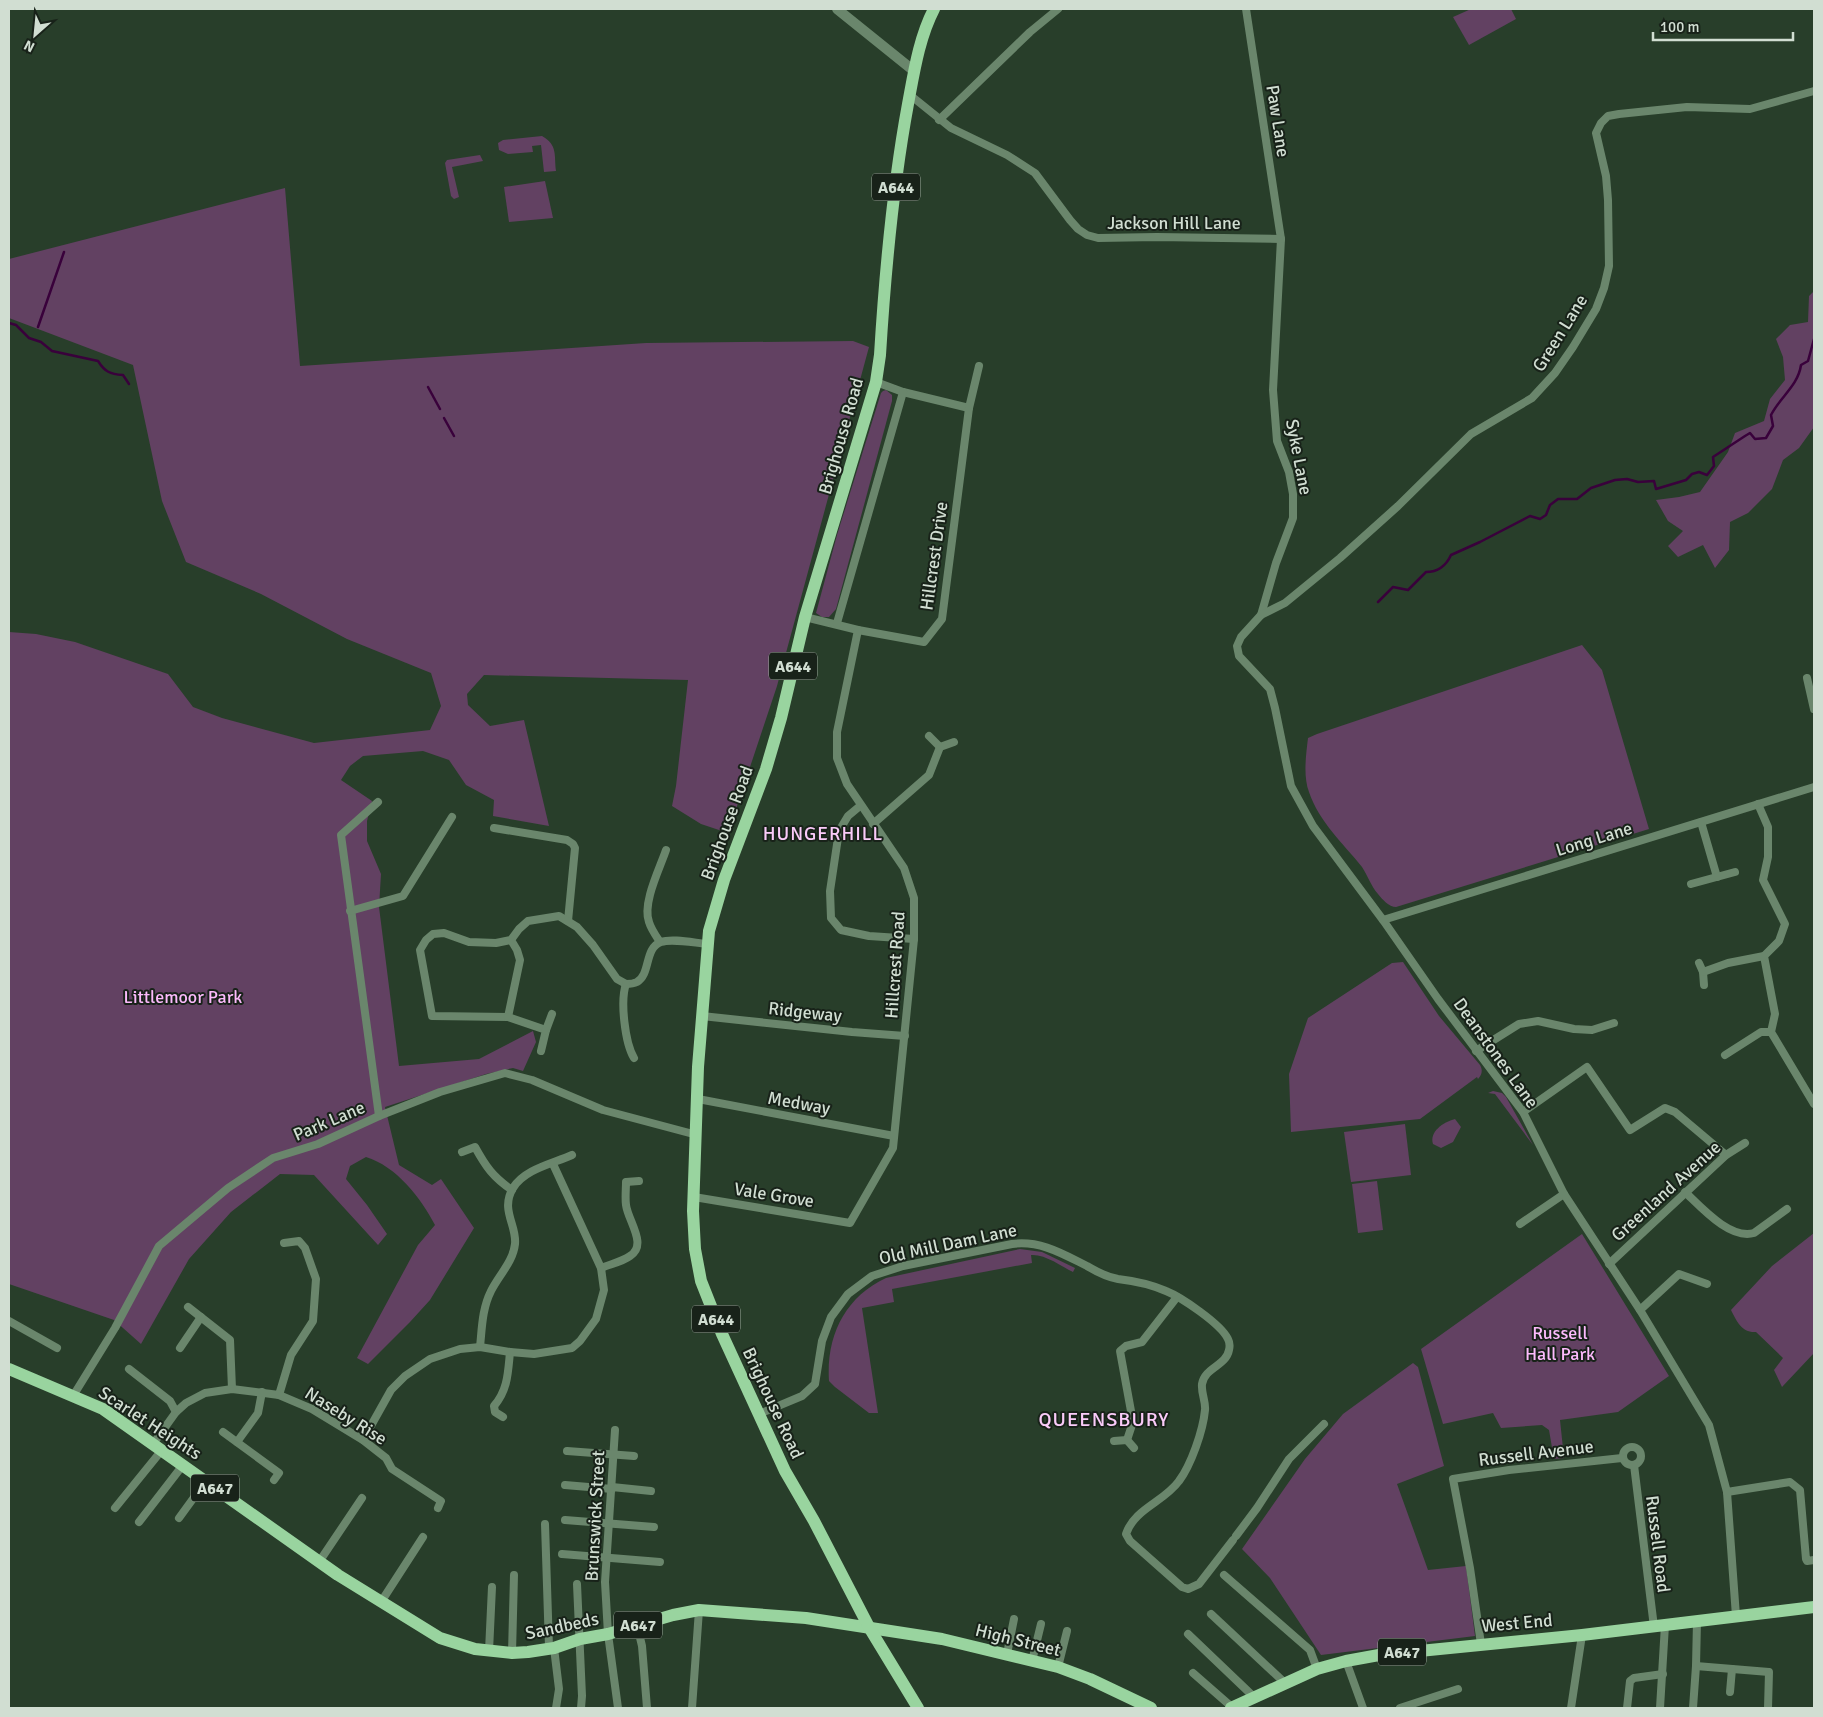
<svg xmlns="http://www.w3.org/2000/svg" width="1823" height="1717" font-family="Signika,sans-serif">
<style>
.green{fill:#624162}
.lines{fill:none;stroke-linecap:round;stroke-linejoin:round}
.stream{stroke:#39013b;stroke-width:2.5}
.minor{stroke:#6a866c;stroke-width:8}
.tertiary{stroke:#6a866c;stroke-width:10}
.primary{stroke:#99d49f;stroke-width:12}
.labels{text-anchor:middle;stroke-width:4;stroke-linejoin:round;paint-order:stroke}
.shield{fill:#182219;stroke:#9aa69a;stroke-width:1}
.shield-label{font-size:16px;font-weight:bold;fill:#d1ded2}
.street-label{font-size:18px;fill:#d1ded2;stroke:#182219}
.park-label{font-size:18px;fill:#fcbafc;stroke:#182219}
.neighbourhood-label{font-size:19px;letter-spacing:1px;fill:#facbf9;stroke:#182219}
.quarter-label{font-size:20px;letter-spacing:1px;fill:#facbf9;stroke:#182219}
</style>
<rect width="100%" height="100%" fill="#283e2a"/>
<g class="green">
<path d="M1471,9H1511L1516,19L1469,45L1453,17Z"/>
<path d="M542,136C558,145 554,155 556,171L544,172L541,145L532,146L533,152L508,154L499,150L498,143L503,140Z"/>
<path d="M480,155L483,161L452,167L459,197L454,199L451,196L445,163L447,160Z"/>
<path d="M545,181L553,218L509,222L504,187Z"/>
<path d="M285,188L300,366L646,343L853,341L869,347L777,686L728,833L701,824L672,806L676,786L688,680L484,675L467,694L468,705L490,726L524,720L549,826L493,816L494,800L466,785L449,760L423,751L363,756L350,766L341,780L372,801L367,821V841L381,874L379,907L399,1066L479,1059L533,1031L536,1042L523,1071L513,1068L486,1074L385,1107L399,1165L432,1185L441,1179L474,1228L430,1300L410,1322L368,1364L357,1358L418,1245L435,1225C421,1198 396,1166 366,1157L350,1166L346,1179L367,1205L387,1234L378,1245L314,1175L280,1174L231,1212L189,1259L141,1344L114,1320L9,1284V632L36,634L75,642L168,674L193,707L222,718L314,743L430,730L441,706L431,673L347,639L261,594L186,562L162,501L133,365L9,318V259Z"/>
<path d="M1814,291V427L1799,448L1783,460L1772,489L1748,513L1730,522L1729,550L1715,568L1703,545L1678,557L1668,546L1683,531L1668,521L1656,500L1679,497L1700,492L1728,452L1735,433L1764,421L1770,399L1785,380L1783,357L1776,339L1790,325L1808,322L1809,296Z"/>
<path d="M886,390L892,395V401L836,609L829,617H822L816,613L837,535L881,393L883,391Z"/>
<path d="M1582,645L1602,670L1649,829L1396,907C1389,907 1382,899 1378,894C1371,886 1368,876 1362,867C1343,843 1319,822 1309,792C1303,776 1306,755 1308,738L1317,734Z"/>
<path d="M1403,962L1439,1016L1480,1065C1483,1070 1482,1075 1478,1079L1477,1077L1420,1119L1291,1132L1289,1074L1308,1018L1392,963Z"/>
<path d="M1493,1091L1502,1093L1506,1097L1533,1145L1495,1094L1488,1093Z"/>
<path d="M1455,1119L1461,1127L1453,1142L1441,1148L1433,1144C1429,1132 1443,1122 1455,1119Z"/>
<path d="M1405,1124L1411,1175L1351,1182L1344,1132Z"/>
<path d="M1377,1181L1383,1230L1358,1233L1352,1184Z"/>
<path d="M1814,1233V1353L1782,1387L1774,1370L1783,1358L1756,1332C1742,1333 1737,1322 1731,1310L1772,1266Z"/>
<path d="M1582,1234L1669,1376L1618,1412L1560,1420L1564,1458L1554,1459L1549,1430L1542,1425L1501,1428L1493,1413L1443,1424L1421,1349Z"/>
<path d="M1020,1249L1042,1252L1075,1268L1073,1272C1061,1266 1045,1254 1031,1255L1032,1263L892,1289L894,1302L862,1308L878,1413H869L835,1387L829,1381C826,1336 845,1297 886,1278Z"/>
<path d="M1413,1363L1418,1367L1444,1466L1397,1484L1428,1570L1466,1566L1475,1636L1321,1655L1270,1578L1242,1549L1305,1459L1343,1414Z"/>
</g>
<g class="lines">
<g class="stream">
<path d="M9,323L16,325L29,338L41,342L52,351L98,361C105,372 110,374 123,375L129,384"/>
<path d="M38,327L64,252"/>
<path d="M428,387L440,409"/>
<path d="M444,418L454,436"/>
<path d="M1378,602L1393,587L1408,590L1426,572C1438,572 1446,566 1451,555L1480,542L1530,516L1540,519L1546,515L1550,505L1558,499H1577L1591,488L1615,480L1627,479L1638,482L1654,481L1656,489L1686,480L1692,474L1699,472L1707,475L1714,466L1713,457L1745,436L1750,433L1755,439L1766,438L1773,426L1771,415C1780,397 1798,386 1801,365L1808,361L1814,339"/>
</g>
<g class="minor">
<path d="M1246,9L1281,239L1273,390L1277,441L1289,472L1293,494V518L1276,563L1261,615"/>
<path d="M910,95L951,128L1007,155L1035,173L1070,220L1078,229L1087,235L1098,238L1157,237L1281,239"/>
<path d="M939,120L1030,32L1058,9"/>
<path d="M876,382L903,392L969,408"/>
<path d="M805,617L858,630L924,642L942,619L969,408L979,366"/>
<path d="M837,623L903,392"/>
<path d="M1807,678L1814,709"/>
<path d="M929,736L940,747"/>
<path d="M378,802L341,835L379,1116"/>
<path d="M1758,804L1768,827V857L1763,880L1785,924L1779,941L1764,956L1775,1014L1771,1032L1814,1104"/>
<path d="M860,806L848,816L839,831L830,891L831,918L841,930L869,936L914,939"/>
<path d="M1701,822L1717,877"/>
<path d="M873,824L929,775L940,747L954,742"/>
<path d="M494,828L567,840L573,844L575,848L568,921"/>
<path d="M1691,884L1735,872"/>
<path d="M350,911L403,896L452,817"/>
<path d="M1383,920L1814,787"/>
<path d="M511,940L496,943L469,942L444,933L433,934L426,940L420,950L432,1016L508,1017L520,960L517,950L511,940L519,929L528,921L559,916L577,927L593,945L617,979L626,984C629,984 635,983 637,982C651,974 644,948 661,942C672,938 695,943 708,944"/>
<path d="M660,942C656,936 651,929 649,922C642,903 660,868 666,850"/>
<path d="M1699,963L1703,972L1704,985"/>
<path d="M1703,972L1728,963L1764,956"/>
<path d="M626,984C620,1001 625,1043 634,1058"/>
<path d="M702,1016L852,1032L905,1036"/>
<path d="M508,1017L546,1030L541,1051"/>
<path d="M546,1030L552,1014"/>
<path d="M1476,1051L1519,1024L1538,1021L1574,1029L1592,1030L1614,1023"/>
<path d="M1725,1055L1761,1032H1771"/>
<path d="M698,1099L894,1136"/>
<path d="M1523,1112L1587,1067L1630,1130L1665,1108L1675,1112L1726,1155"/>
<path d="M462,1152L475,1147C486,1167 493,1177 512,1190"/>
<path d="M1685,1192C1701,1207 1730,1240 1754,1233L1787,1209"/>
<path d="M694,1197L850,1223L893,1148L914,939V898L904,868L847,784L837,758V732L858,630"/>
<path d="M1520,1224L1564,1194"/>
<path d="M1609,1264L1726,1155L1745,1143"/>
<path d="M601,1268C610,1264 622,1262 630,1256C648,1245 628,1221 626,1205C625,1198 626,1189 626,1182L639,1181"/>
<path d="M188,1307L230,1340L232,1389"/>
<path d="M1640,1310L1679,1274L1707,1284"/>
<path d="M9,1321L57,1348"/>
<path d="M480,1347C482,1328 482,1309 491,1291C499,1275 513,1262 515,1244C517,1225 500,1210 513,1188C525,1169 552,1164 572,1155"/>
<path d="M180,1348L201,1317"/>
<path d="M129,1369L170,1401L176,1412"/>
<path d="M279,1395L291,1355L313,1321L316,1279L305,1248L299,1241L284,1243"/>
<path d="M73,1396L115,1328L159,1246L228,1188L273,1158L318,1144L379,1116L440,1092L505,1073L532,1080L603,1110L697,1135"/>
<path d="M759,1414L802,1396L815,1384L822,1341L831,1317L848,1294L872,1276L903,1266L1012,1244C1040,1240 1063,1254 1087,1266C1097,1272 1106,1277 1118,1279C1135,1281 1150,1284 1166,1291C1181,1297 1221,1324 1228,1339C1230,1343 1230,1346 1229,1350C1226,1366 1205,1367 1202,1384C1201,1393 1206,1402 1205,1410C1203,1431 1191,1465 1179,1481C1164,1502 1134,1509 1126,1534L1130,1541L1182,1587L1188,1589L1199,1584L1233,1540"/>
<path d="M503,1417L495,1412L494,1406C508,1390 508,1372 510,1352"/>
<path d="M615,1430L605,1582L608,1634L618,1708"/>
<path d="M223,1432L279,1473L274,1480"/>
<path d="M363,1440L391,1390L405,1376L430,1359L460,1349L480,1347L510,1352L534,1354L572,1348L580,1341L596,1319L604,1290L601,1268L553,1164"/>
<path d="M1127,1440L1134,1448"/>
<path d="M1114,1441L1127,1440L1133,1422L1120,1351L1126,1346L1142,1342L1177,1297"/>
<path d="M237,1442L258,1413L262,1392"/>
<path d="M153,1444L176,1412L186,1403L205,1393L232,1389L279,1395L312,1409L363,1440L386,1458L392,1469L441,1501L438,1508"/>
<circle cx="1632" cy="1456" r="9"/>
<path d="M567,1451L634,1456"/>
<path d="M1634,1465L1654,1627"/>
<path d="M565,1485L612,1489"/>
<path d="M612,1487L651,1491"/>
<path d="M1727,1492L1790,1482L1800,1490L1806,1559L1807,1561L1814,1560"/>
<path d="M115,1508L162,1450"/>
<path d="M179,1518L206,1481"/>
<path d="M565,1520L654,1527"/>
<path d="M139,1522L183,1465"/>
<path d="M545,1524L549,1647"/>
<path d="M1236,1536L1257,1508L1289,1459L1324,1424"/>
<path d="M562,1554L660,1562"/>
<path d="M319,1562L362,1498"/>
<path d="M1224,1575L1310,1650L1317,1669"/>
<path d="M577,1584L582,1696L581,1708"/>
<path d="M381,1602L423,1537"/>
<path d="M1211,1614L1286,1684"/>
<path d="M1736,1616L1727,1492L1709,1425L1640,1310L1564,1194L1523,1112L1438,999L1383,920L1313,826L1291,786L1275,708L1270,689L1239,656L1237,646L1241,637L1261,615L1285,603L1340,558L1398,506L1471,434L1532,398L1555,373L1573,347L1596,309L1604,288L1609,266L1608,200L1606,176L1596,133L1601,123L1608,116L1619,114L1687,107L1750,109L1814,91"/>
<path d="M637,1625L642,1646L647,1708"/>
<path d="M1188,1634L1255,1698"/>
<path d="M1481,1644L1470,1568L1453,1479L1509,1470L1622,1458"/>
<path d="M554,1648L559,1689L556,1708"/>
<path d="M489,1651L492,1587"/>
<path d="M512,1653L514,1575"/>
<path d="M1007,1654L1014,1619"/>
<path d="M1032,1661L1041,1624"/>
<path d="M1346,1661L1363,1708"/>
<path d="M1696,1666L1769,1672L1768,1708"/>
<path d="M1058,1667L1067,1631"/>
<path d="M1193,1673L1233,1708"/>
<path d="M1730,1692L1732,1669"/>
<path d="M692,1708L699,1610"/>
<path d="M1400,1708L1458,1689"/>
<path d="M1571,1708L1582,1635"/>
<path d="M1627,1708L1630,1681L1634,1678L1663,1674"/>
<path d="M1660,1708L1665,1625"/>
<path d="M1693,1708L1696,1666L1697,1621"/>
</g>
<path class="tertiary" d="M837,9L914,71"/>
<g class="primary">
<path d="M9,1369L103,1409L338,1575L440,1638L475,1649L512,1653L528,1652L554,1648L580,1639L608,1634L673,1615L699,1610L806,1618L942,1639L1058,1667L1090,1679L1151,1708"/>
<path d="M918,1708L870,1629L814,1521L785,1471L722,1334L701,1281L695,1249L693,1211L698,1067L709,931L724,880L766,769L781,718L805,617L876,382L880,355C885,273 893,185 908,104C914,72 919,38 934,9"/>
<path d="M1231,1708L1317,1669L1346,1661L1379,1655L1582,1635L1814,1607"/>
</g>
</g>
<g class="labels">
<g class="shield">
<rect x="872" y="173.5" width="48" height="27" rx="4"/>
<rect x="769" y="652.5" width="48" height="27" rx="4"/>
<rect x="692" y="1305.5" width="48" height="27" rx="4"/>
<rect x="191" y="1474.5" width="48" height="27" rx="4"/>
<rect x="614" y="1611.5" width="48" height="27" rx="4"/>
<rect x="1378" y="1638.5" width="48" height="27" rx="4"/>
</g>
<g class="shield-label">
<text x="896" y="193">A644</text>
<text x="793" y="672">A644</text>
<text x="716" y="1325">A644</text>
<text x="215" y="1494">A647</text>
<text x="638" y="1631">A647</text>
<text x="1402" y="1658">A647</text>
</g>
<g class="street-label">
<text transform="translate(1278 121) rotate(81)" y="6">Paw Lane</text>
<text x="1174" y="229">Jackson Hill Lane</text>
<text transform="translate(1560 333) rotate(-58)" y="6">Green Lane</text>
<text transform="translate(841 436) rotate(-74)" y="6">Brighouse Road</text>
<text transform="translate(1299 457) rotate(79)" y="6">Syke Lane</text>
<text transform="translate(934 556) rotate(-82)" y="6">Hillcrest Drive</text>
<text transform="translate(727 823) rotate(-70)" y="6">Brighouse Road</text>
<text transform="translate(1594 839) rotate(-17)" y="6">Long Lane</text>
<text transform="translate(895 965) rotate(-86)" y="6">Hillcrest Road</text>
<text transform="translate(805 1012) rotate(6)" y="6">Ridgeway</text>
<text transform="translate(1496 1053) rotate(54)" y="6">Deanstones Lane</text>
<text transform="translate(799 1103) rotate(10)" y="6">Medway</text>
<text transform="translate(329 1121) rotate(-23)" y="6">Park Lane</text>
<text transform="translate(1666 1191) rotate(-42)" y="6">Greenland Avenue</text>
<text transform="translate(774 1195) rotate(9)" y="6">Vale Grove</text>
<text transform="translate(948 1244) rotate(-12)" y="6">Old Mill Dam Lane</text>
<text transform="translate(773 1403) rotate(65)" y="6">Brighouse Road</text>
<text transform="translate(346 1416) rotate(32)" y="6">Naseby Rise</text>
<text transform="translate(150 1423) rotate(33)" y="6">Scarlet Heights</text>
<text transform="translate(1536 1453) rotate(-7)" y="6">Russell Avenue</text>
<text transform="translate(595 1516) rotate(-87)" y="6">Brunswick Street</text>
<text transform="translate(1658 1544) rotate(83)" y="6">Russell Road</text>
<text transform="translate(1517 1623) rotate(-5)" y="6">West End</text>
<text transform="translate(562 1626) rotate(-12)" y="6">Sandbeds</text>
<text transform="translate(1018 1640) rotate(14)" y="6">High Street</text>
</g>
<g class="park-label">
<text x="183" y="1003">Littlemoor Park</text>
<text x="1560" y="1339">Russell<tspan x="1560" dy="21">Hall Park</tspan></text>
</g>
<g class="neighbourhood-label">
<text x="823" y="840">HUNGERHILL</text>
</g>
<g class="quarter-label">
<text x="1104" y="1426">QUEENSBURY</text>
</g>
</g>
<rect width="1823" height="1717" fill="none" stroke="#d1ded2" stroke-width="20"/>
<g transform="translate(35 35) rotate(207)" stroke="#182219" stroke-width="4" paint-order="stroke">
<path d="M0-4L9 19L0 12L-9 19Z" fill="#d1ded2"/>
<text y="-8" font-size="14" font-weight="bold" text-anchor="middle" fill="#d1ded2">N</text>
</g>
<path d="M1653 32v8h140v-8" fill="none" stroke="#d1ded2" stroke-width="2.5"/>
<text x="1660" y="32" font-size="15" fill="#d1ded2" stroke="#182219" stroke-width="4" paint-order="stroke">100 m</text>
</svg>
